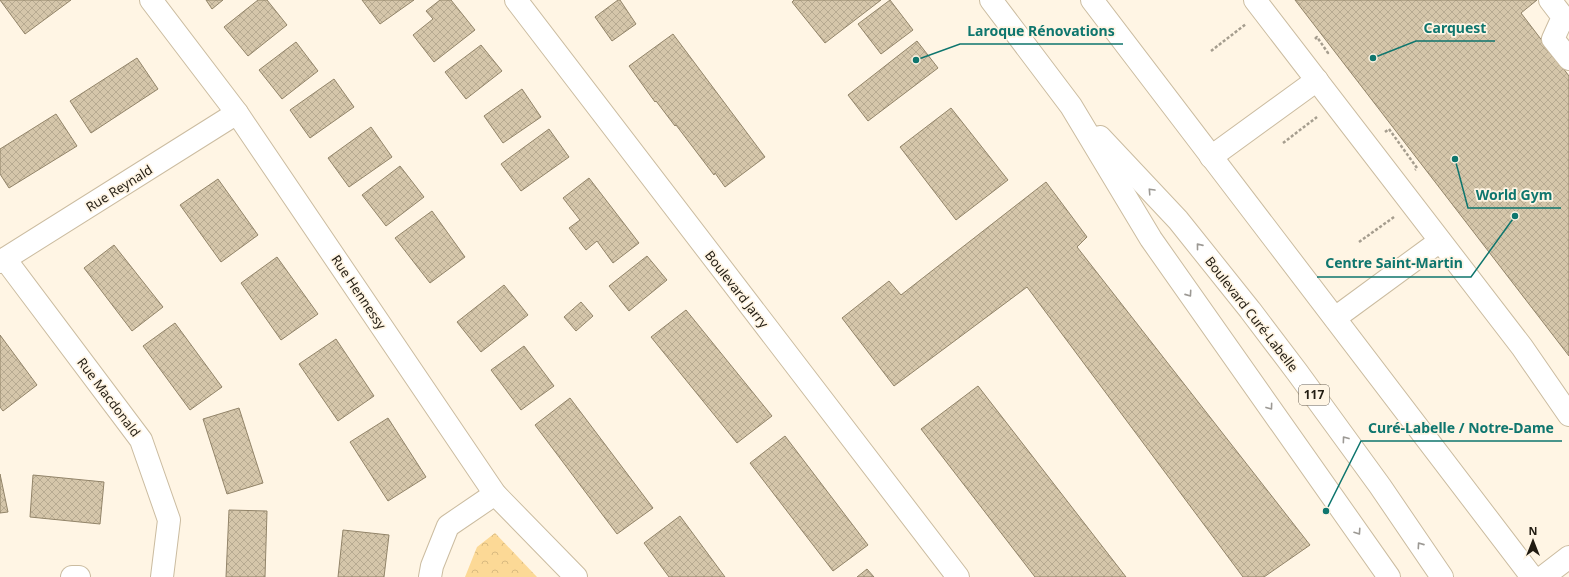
<svg xmlns="http://www.w3.org/2000/svg" width="1569" height="577" font-family="'Noto Sans',sans-serif">
<style>
.park{fill:url(#park-crowns)}
.building{fill:url(#building-cross-hatch);stroke:#928469}
.lines{fill:none;stroke-linecap:round;stroke-linejoin:round}
.minor-casing{stroke:#cbbca0;stroke-width:24}
.major-casing{stroke:#cbbca0;stroke-width:24}
.path{stroke:#a59d8e;stroke-width:2.5;stroke-dasharray:3 2;stroke-linecap:butt}
.minor{stroke:#fff;stroke-width:22}
.major{stroke:#fff;stroke-width:22}
.oneway{stroke:#9c9994}
.labels{text-anchor:middle;stroke-width:3.5;stroke-linejoin:round;paint-order:stroke}
.shield{fill:#fff5e4;stroke:#645d51;stroke-width:1}
.shield-label{font-size:12px;font-weight:bold;fill:#221c12}
.street-label{font-size:13px;fill:#221c12;stroke:#fff5e4}
.leader{fill:none;stroke:#0f766e;stroke-width:1.5}
.callout-dot{fill:#0f766e;stroke:#fff5e4;stroke-width:1.5}
.callout-label{font-size:14px;text-anchor:middle;font-weight:bold;fill:#0f766e;stroke:#fff5e4;stroke-width:3.5;stroke-linejoin:round;paint-order:stroke}
</style>
<defs>
<pattern id="park-crowns" width="20" height="18" patternUnits="userSpaceOnUse"><rect width="20" height="18" fill="#fcd996"/><path d="M2 6a3 3 0 1 1 6 0M12 15a3 3 0 1 1 6 0" fill="none" stroke="#d8ba80"/></pattern>
<pattern id="building-cross-hatch" width="8" height="8" patternUnits="userSpaceOnUse"><rect width="8" height="8" fill="#d5c6aa"/><path d="M0 0l8 8M0 8l8-8" fill="none" stroke="#b7aa91"/></pattern>
</defs>
<rect width="100%" height="100%" fill="#fff5e4"/>
<path class="park" d="M495,533L537,577H465L477,547Z"/>
<g class="building">
<path d="M0,0H71L25,34Z"/>
<path d="M206,0H223L212,9Z"/>
<path d="M258,0H267L287,25L248,56L224,27Z"/>
<path d="M362,0H414L380,24Z"/>
<path d="M440,0H451L475,30L434,62L413,35L433,19L426,11Z"/>
<path d="M618,0H620L636,24L612,41L595,17Z"/>
<path d="M794,0H881L825,43L792,2Z"/>
<path d="M890,0L913,30L881,54L858,24Z"/>
<path d="M1295,0H1537L1521,13L1569,76V356Z"/>
<path d="M673,34L765,157L725,187L715,173L714,175L676,125L675,126L656,101L655,102L629,66Z"/>
<path d="M917,41L938,68L868,121L848,95Z"/>
<path d="M296,42L318,71L282,99L259,70Z"/>
<path d="M481,45L502,71L466,99L445,72Z"/>
<path d="M137,58L158,89L91,133L70,101Z"/>
<path d="M334,79L354,107L310,138L290,110Z"/>
<path d="M522,89L541,117L503,143L484,116Z"/>
<path d="M951,108L1008,180L956,220L900,147Z"/>
<path d="M56,114L77,146L9,188L0,174V149Z"/>
<path d="M371,127L392,157L349,187L328,158Z"/>
<path d="M549,129L569,157L521,191L501,164Z"/>
<path d="M400,166L424,197L386,226L362,195Z"/>
<path d="M589,178L639,243L613,263L597,241L586,250L569,228L580,220L563,198Z"/>
<path d="M218,179L258,235L221,262L180,205Z"/>
<path d="M1046,182L1087,237L1077,247L1310,545L1264,577H1243L1027,287L894,386L842,318L889,281L901,295Z"/>
<path d="M432,211L465,257L430,283L395,238Z"/>
<path d="M114,245L163,307L132,331L84,268Z"/>
<path d="M647,256L667,280L629,311L609,286Z"/>
<path d="M277,257L318,314L281,340L241,283Z"/>
<path d="M504,285L528,315L481,352L457,322Z"/>
<path d="M581,302L593,316L576,331L564,317Z"/>
<path d="M686,310L772,416L737,443L651,337Z"/>
<path d="M175,323L222,387L190,410L143,346Z"/>
<path d="M0,335L37,385L3,411L0,407Z"/>
<path d="M336,339L374,396L338,421L299,364Z"/>
<path d="M524,346L554,386L521,410L491,370Z"/>
<path d="M978,386L1126,577H1035L921,429Z"/>
<path d="M570,398L653,508L617,534L535,425Z"/>
<path d="M239,408L263,483L227,494L203,419Z"/>
<path d="M388,418L426,477L388,501L350,442Z"/>
<path d="M785,436L868,545L833,571L750,463Z"/>
<path d="M0,474L8,512L0,513Z"/>
<path d="M33,475L104,482L100,524L30,517Z"/>
<path d="M229,510L267,511L265,577H226Z"/>
<path d="M680,516L725,577H669L644,543Z"/>
<path d="M343,530L389,535L384,577H338Z"/>
<path d="M867,569L874,577H857Z"/>
</g>
<g class="lines">
<defs>
<g id="minor">
<path d="M151,0L237,113L495,494L576,577"/>
<path d="M516,0L958,577"/>
<path d="M1092,0L1532,577"/>
<path d="M1255,0L1522,347L1569,415"/>
<path d="M1550,0L1563,17L1553,39L1569,59"/>
<path d="M1211,157L1317,80"/>
<path d="M5,259L141,440L169,520L162,577"/>
<path d="M0,262L237,113"/>
<path d="M1335,318L1440,241"/>
<path d="M72,577H79"/>
<path d="M430,577L432,566L448,526L495,494"/>
<path d="M1543,577L1569,557"/>
</g>
<g id="major">
<path d="M991,0L1071,106L1151,239L1389,577"/>
<path d="M1100,137L1178,220L1250,310L1297,372L1380,486L1442,577"/>
</g>
</defs>
<use href="#minor" class="minor-casing"/>
<use href="#major" class="major-casing"/>
<g class="path">
<path d="M1315,39L1317,37L1328,53L1326,54"/>
<path d="M1211,51L1246,24"/>
<path d="M1385,132L1389,129L1417,168L1415,170"/>
<path d="M1283,143L1317,117"/>
<path d="M1359,242L1394,217"/>
</g>
<use href="#minor" class="minor"/>
<use href="#major" class="major"/>
</g>
<defs><path id="oneway-chevron" d="M-2-3.5L2.5 0L-2 3.5" fill="none" stroke-width="1.6" stroke-linecap="round" stroke-linejoin="round"/></defs>
<g class="oneway">
<use href="#oneway-chevron" transform="translate(1151 191) rotate(-133)"/>
<use href="#oneway-chevron" transform="translate(1199 246) rotate(-129)"/>
<use href="#oneway-chevron" transform="translate(1189 294) rotate(55)"/>
<use href="#oneway-chevron" transform="translate(1270 407) rotate(54)"/>
<use href="#oneway-chevron" transform="translate(1345 439) rotate(-126)"/>
<use href="#oneway-chevron" transform="translate(1358 532) rotate(56)"/>
<use href="#oneway-chevron" transform="translate(1420 545) rotate(-125)"/>
</g>
<g class="labels">
<rect class="shield" x="1299" y="385" width="30" height="20" rx="3"/>
<g class="shield-label">
<text x="1314" y="399">117</text>
</g>
<g class="street-label">
<text transform="translate(119 188) rotate(-32)" y="5">Rue Reynald</text>
<text transform="translate(737 289) rotate(52)" y="5">Boulevard Jarry</text>
<text transform="translate(359 292) rotate(56)" y="5">Rue Hennessy</text>
<text transform="translate(1252 314) rotate(52)" y="5">Boulevard Curé-Labelle</text>
<text transform="translate(109 397) rotate(53)" y="5">Rue Macdonald</text>
</g>
</g>
<path class="leader" d="M1373 58L1416 41H1495M916 60L960 44H1123M1455 159L1468 208H1561M1515 216L1471 277H1317M1326 511L1361 441H1562"/>
<g class="callout-dot">
<circle cx="1373" cy="58" r="4"/>
<circle cx="916" cy="60" r="4"/>
<circle cx="1455" cy="159" r="4"/>
<circle cx="1515" cy="216" r="4"/>
<circle cx="1326" cy="511" r="4"/>
</g>
<g class="callout-label">
<text x="1455" y="33">Carquest</text>
<text x="1041" y="36">Laroque Rénovations</text>
<text x="1514" y="200">World Gym</text>
<text x="1394" y="268">Centre Saint-Martin</text>
<text x="1461" y="433">Curé-Labelle / Notre-Dame</text>
</g>
<g transform="translate(1533 541)" stroke="#fff5e4" stroke-width="3" paint-order="stroke">
<path d="M0-3L7 15L0 10L-7 15Z" fill="#221c12"/>
<text y="-6" font-size="11" font-weight="bold" text-anchor="middle" fill="#221c12">N</text>
</g>
</svg>
